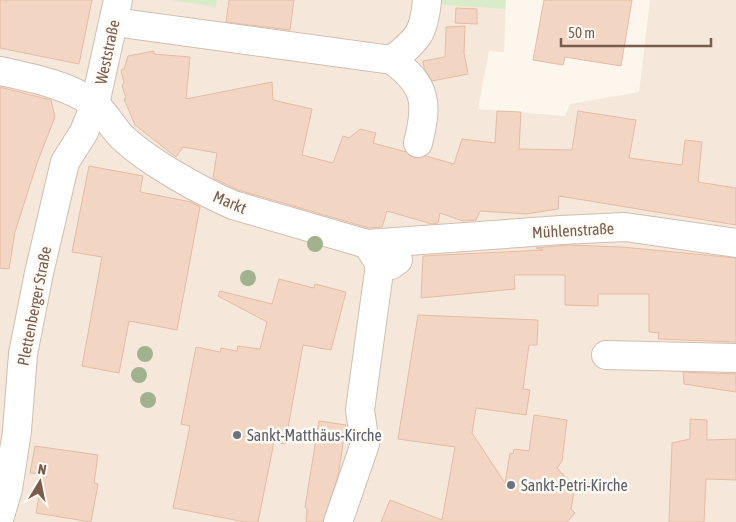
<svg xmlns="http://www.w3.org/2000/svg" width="736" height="522" font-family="'Asap Condensed',sans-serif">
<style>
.residential{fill:#f5e8da}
.green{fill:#d8ecc9}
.building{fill:#f3d5c3;stroke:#e6bba3}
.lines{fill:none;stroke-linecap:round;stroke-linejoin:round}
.minor-casing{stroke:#d1beb0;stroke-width:30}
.minor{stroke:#fff;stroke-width:28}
.tree{fill:#a0b28e}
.worship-dot{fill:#6b7280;stroke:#fffaf3;stroke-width:2}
.labels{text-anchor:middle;stroke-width:5;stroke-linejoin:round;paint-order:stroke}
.street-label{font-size:16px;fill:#7a5c4d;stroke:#fffaf3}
.worship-label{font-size:16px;fill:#5b616d;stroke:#fffaf3;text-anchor:start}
</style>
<rect width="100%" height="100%" fill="#fdf6ec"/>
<path class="residential" d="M92,0H506L504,52L489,51L478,109L565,116L570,104L639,92L650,0H736V522H0V48L79,64Z"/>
<g class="green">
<path d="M171,0H217L216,7Z"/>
<path d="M433,0H506L505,9L432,4Z"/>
</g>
<g class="building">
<path d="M0,0H92L79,64L0,48Z"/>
<path d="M229,0H294L290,30L226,22Z"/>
<path d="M544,0H632L621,66L565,57L563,65L533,60Z"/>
<path d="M456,8L477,9V24L455,23Z"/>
<path d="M465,26L464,53L468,74L432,81L424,68L423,61L445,57L446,27Z"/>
<path d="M154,51V54L190,57L186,99L272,82L273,100L312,109L302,155L333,163L343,136L349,138L360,129L376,133L373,143L406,152L414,158L426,156L454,164L462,139L495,143L497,111L521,112L519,149L572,150L578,111L636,120L629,158L682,165L685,140L702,142L698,182L736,188V225L559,196L558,209L526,214L480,211L476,220L463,221L440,213L438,223L432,224L387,211L382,227L369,228L238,190L213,178L217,153L183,147L176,157L135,125L124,99H126L122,85L124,83L121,70L124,69L128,56Z"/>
<path d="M0,87L51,100L55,117L37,163L15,232L9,269L0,268Z"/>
<path d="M89,166L143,176L140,192L191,202L200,207L177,330L129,321L119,373L82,366L102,257L72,252Z"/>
<path d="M569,245L622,247L736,258V342L658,339L659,333L649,332V294H598V306L565,305V275H514L515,289L421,298L423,256L543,250L536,248Z"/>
<path d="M279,279L314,288L315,284L346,292L331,350L303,345L285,444L274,442L258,522H245L173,508L190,426L181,424L196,347L220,352L221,348L237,351L238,346L260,349L267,322L218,296L220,291L272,304Z"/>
<path d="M418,315L538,320L537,345H529L523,389L530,390L526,415L476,408L472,433L505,483L510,453L513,454L514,449L529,451L534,415L567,420L562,461L557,468L575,487L571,509L575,513L567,522H381L390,500L442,520L455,447L398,439Z"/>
<path d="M683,372L736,374V392L684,384Z"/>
<path d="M690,419L707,420V440L736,439V480L706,479L704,522H669L672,443L690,439Z"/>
<path d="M319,421L346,425L338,476L323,522H306L307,510L305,507Z"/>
<path d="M35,446L98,455L94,483L98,484L91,522L36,513L43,474L30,473Z"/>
</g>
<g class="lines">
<defs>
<g id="minor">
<path d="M114,22L392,60C427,85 428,104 418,143"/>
<path d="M392,60C418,39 424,34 427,0"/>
<path d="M0,71C32,78 65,84 93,103C105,111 112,128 123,138C150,163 199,190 233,205L367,244L380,264"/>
<path d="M367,244L561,230L625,227L736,243"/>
<path d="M606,355L736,358"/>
<path d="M0,516L8,489L17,431L23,354L39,273L65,162L84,132L95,104L118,0"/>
<path d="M338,522L365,444L360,410L380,264L391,265L398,260"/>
</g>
</defs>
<use href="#minor" class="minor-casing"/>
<use href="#minor" class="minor"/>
</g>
<g class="tree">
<circle cx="315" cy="244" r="8"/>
<circle cx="248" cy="278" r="8"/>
<circle cx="145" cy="354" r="8"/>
<circle cx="139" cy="375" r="8"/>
<circle cx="148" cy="400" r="8"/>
</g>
<g class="worship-dot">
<circle cx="237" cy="435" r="5"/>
<circle cx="511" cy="485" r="5"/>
</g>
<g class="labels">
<g class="street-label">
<text transform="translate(107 52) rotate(-78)" y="6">Weststraße</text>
<text transform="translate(230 202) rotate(23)" y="6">Markt</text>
<text transform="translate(573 230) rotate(-3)" y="6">Mühlenstraße</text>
<text transform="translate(34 306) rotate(-79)" y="6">Plettenberger Straße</text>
</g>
<g class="worship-label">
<text x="247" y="441">Sankt-Matthäus-Kirche</text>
<text x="521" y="491">Sankt-Petri-Kirche</text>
</g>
</g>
<g transform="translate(40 482) rotate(10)" stroke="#fffaf3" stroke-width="4" paint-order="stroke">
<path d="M0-4L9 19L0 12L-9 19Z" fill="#7a5c4d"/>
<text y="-8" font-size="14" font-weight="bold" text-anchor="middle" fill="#7a5c4d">N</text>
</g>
<path d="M561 38v8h150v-8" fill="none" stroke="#7a5c4d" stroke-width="2.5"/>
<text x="568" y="38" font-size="15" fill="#7a5c4d" stroke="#fffaf3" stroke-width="4" paint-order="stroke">50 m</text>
</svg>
